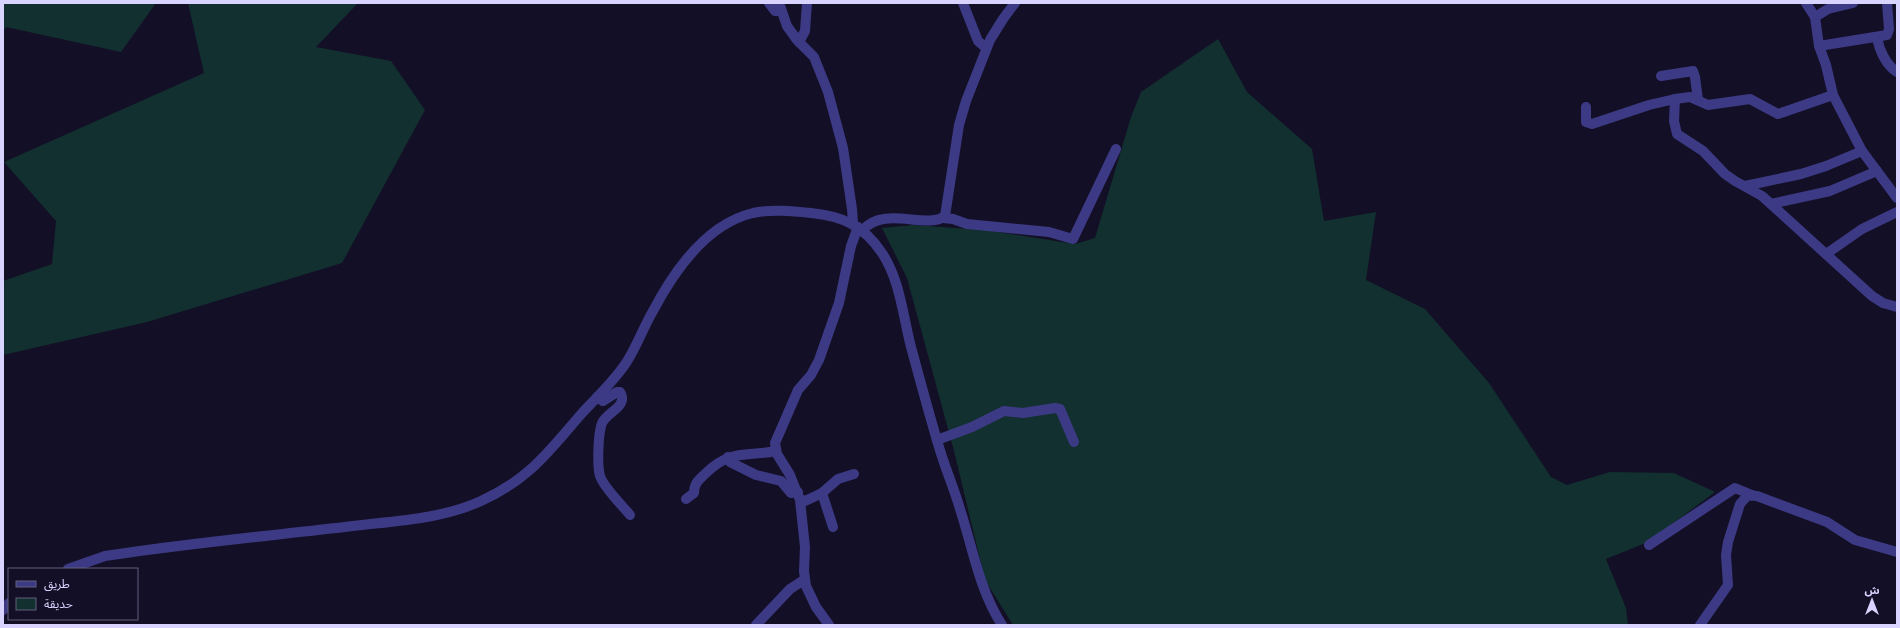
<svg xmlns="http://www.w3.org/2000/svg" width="1900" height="628" font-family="Helvetica,'Noto Sans Arabic',sans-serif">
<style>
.green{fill:#12302f}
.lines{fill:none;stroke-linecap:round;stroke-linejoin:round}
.minor{stroke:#3d3a85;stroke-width:10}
</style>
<rect width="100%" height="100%" fill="#130f26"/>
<g class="green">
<path d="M3,3H156L121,52L6,27L3,32Z"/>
<path d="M188,3H358L316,47L391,61L425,110L342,263L147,322L3,355V281L52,264L56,221L4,162L204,73Z"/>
<path d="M1218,39L1247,92L1312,149L1324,221L1376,212L1366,280L1425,309L1489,383L1551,477L1567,485L1610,472L1674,473L1715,492L1648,542L1606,559L1626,608L1628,625H1013L985,580L954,451L907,278L882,228L913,225L985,230L1075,244L1095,238L1131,117L1141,92Z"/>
</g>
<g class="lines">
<g class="minor">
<path d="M769,3L775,11H781"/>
<path d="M779,3L787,26L797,40L814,57L828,92L843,148L852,209L853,223"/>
<path d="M963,3L978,41L986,48"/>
<path d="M1806,3L1815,17L1819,46L1826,65L1833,95L1862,151L1897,198"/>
<path d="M1815,17L1828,9L1853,3"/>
<path d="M1877,37C1879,50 1886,65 1897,72"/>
<path d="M799,42L805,31L807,3"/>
<path d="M1819,46L1887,35L1889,29L1887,3"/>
<path d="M1661,76L1693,71L1695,77L1698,100"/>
<path d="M1833,95L1778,114L1750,99L1708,105L1690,97L1675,99L1674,121L1677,134L1703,151L1725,174L1735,181L1762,196L1872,296L1883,303L1897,307"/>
<path d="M1586,107V122L1592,124L1649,105L1675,99"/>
<path d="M1745,186L1801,174L1826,166L1862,151"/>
<path d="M1771,204L1830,191L1877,171"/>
<path d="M943,218L953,219L967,224L1049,232L1073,239L1116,149"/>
<path d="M863,230C884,205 927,230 945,216L959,125L966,101L990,40L1003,19L1015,3"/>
<path d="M1826,254L1862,229L1897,212"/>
<path d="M597,397L603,401L617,392H620C629,406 607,412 602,423C598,434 597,465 600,476C604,488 622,505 630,515"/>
<path d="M937,440L972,427L1004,411L1023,413L1055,408L1060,409L1074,442"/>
<path d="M728,457L730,462L756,475L781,481L791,493L798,492"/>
<path d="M822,493L833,527"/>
<path d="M686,499L694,493C694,483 699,480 706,473C731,449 745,457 776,451"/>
<path d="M800,499L805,501L822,493L838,479L854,474"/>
<path d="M1649,545L1735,488L1752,495"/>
<path d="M68,569L105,556L126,553C201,542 277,535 353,526C395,521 442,519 481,501C530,479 549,451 583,412C598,396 614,381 626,363C637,346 643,328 653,311C674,271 706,224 753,213C772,209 792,211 811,213C843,216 864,226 882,253C900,280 903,316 911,347C920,380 929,414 939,447C945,468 954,488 960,509C973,549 979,589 1002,625"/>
<path d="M3,610L9,603"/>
<path d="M756,625L790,589L804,580"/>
<path d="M829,625L816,607L806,586L804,571L805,547L800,500L790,475L777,454L775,443L798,390L811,375L819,360L839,303L851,246L858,227"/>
<path d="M1700,625L1728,585L1726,555L1728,542L1740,504L1748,495L1757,496L1827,522L1855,540L1897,552"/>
</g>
</g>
<rect width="1900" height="628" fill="none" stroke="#d9d4ff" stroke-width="8"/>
<rect x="8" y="568" width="130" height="52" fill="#130f26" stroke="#625e7d"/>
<rect x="16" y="581" width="20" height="6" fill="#3d3a85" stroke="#625e7d"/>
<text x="44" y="588" font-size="12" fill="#d9d4ff">طريق</text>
<rect x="16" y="598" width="20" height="12" fill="#12302f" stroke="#625e7d"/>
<text x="44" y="608" font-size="12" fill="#d9d4ff">حديقة</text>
<g transform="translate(1872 600)" stroke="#130f26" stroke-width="3" paint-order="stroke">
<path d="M0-3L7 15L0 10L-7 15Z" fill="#d9d4ff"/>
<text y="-6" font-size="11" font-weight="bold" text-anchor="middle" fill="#d9d4ff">ش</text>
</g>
</svg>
